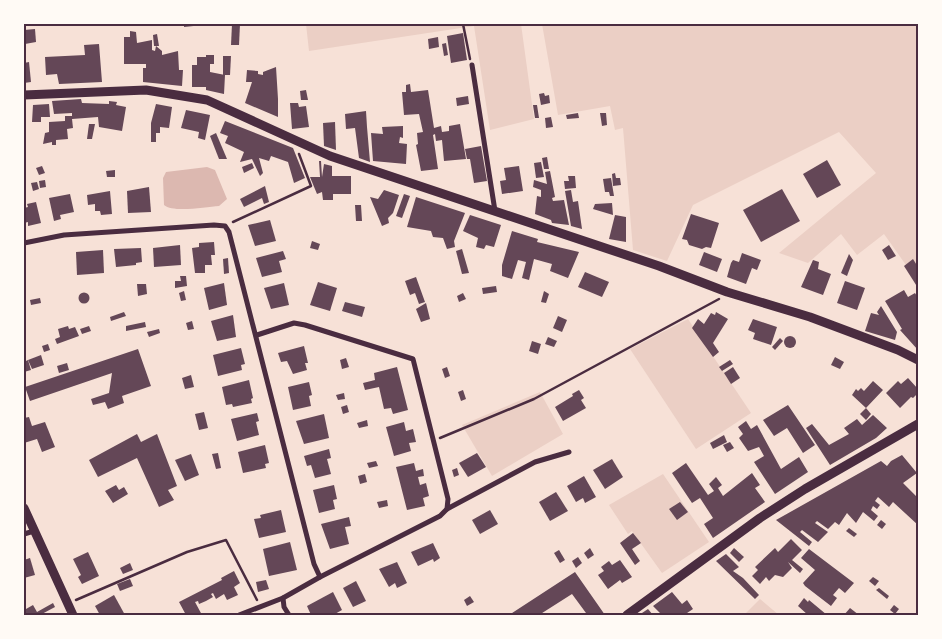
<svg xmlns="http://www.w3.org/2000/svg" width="942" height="639" font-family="'Noto Sans',sans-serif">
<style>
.green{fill:#ebcfc5}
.water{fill:#dcb8b0}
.building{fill:#644757}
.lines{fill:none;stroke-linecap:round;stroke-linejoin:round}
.path{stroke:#4a2c40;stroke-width:2.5}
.minor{stroke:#4a2c40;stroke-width:5}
.tertiary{stroke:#4a2c40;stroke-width:9}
.neatline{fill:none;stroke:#4a2c40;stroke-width:2}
</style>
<rect width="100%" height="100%" fill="#f7e1d7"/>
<g class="green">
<path d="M306,24H521L534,119L490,130L474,26L309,51Z"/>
<path d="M542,24H918V282L884,234L857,255L841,234L808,263L779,253L876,173L839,132L693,205L667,261L633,250L623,128L615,130L610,106L558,115Z"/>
<path d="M688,319L751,413L696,449L630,349Z"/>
<path d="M540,392L563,434L492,476L462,425Z"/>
<path d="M663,474L709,542L662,573L632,531L628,534L609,505Z"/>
<path d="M760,599L779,615H744Z"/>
</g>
<path class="water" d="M207,167L215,170L227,199L219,206C206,207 173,213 164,205L163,178L166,172Z"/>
<g class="building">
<path d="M184,24H203V25L184,27Z"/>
<path d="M232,24H240L239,45H231Z"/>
<path d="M35,29L36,42L25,44L24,30Z"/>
<path d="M130,31L136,32L137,43L152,40V50L155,51L156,46L162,51V55L178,51L179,70H183L182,86L143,82V68H146V64H124V37H130Z"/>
<path d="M463,33L467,60L451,63L447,36Z"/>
<path d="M157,34L159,46H154L153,35Z"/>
<path d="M438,37L439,47L429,49L428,39Z"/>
<path d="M446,43L448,55L444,56L442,44Z"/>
<path d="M99,44L102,82L59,84L57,74L46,75L45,57L85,55L84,45Z"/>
<path d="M206,55H214V64H210V72L225,75L224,94L206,90V87H192V65H197V57H206Z"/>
<path d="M223,56H231L230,75H223Z"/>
<path d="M29,62L31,82L24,83V63Z"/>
<path d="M276,67L278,99V117L245,103L252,82H246L247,70L258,71V74L263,75V72Z"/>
<path d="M410,84L411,92L428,90L434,128L441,126L442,132L449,131V126L460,124L466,159L444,161L442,140L436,141L435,134L433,135L438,169L421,171L416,145L418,144L417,133L423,132L419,114L404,115L402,92H406V85Z"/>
<path d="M306,90L308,100H301L300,91Z"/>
<path d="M544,93L545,96L549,95L550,103L541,105L539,94Z"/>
<path d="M468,96L469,104L457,106L456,98Z"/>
<path d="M81,99L82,103L109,104V101L117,102L116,105L126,107L122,131L99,127L98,117L72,119L73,128L67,129L68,139L56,140V145H52V142L43,144L45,133L49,132V122L65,121V116H72V113L54,114L52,101Z"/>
<path d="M290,103H298L299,107L306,106L309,127L292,129Z"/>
<path d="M49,104L50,117H41V122H32L33,105Z"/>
<path d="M156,104L172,107L169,128L160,127V133H156V142H151V123Z"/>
<path d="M533,105H537L539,118H535Z"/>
<path d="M186,110L210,115L205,140L198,138L199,132L181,128Z"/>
<path d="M366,111L367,127L370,162L359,158L355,128L346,129L345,114Z"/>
<path d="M578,113L579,118L567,119L566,115Z"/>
<path d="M600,113H606L607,125L602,126Z"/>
<path d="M551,117L553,127L546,128L545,118Z"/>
<path d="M225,121L293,148L305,178L294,183L288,162L271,156L269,161L259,158L263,173L260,176L252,159L240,162L244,152L225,143L228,136L220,133Z"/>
<path d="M335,122L336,150L324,146L323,123Z"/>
<path d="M89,124H95L92,139H87Z"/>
<path d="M403,126V138L400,137L399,143L407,144L406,164L373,161L371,133L383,134L382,127Z"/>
<path d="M216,133L227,159H219L210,136Z"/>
<path d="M481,146L487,181L474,183L470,159H467L465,149Z"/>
<path d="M547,157L549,169H544L542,158Z"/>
<path d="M827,160L841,185L817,198L803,174Z"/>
<path d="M319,161H321L322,177L324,164L332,166V176H351V194H333V200H323L322,192L317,194L310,177H320Z"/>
<path d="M541,162L544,177L536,178L534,163Z"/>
<path d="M252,163L254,168L244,173L242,167Z"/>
<path d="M42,166L45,173L39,175L36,168Z"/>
<path d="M519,166L523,191L502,194L500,181L506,180L504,168Z"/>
<path d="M115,170V177H107L106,171Z"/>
<path d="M550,171L555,197L552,198L553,201L564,200L569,225L552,223L551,220L535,214L537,196L541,197V190L533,187L534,180L547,184L545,172Z"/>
<path d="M615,173L616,178H620L621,185L613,186L612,174Z"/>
<path d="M568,176H575L576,188L565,189L564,181H569Z"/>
<path d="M611,178L614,196H610L609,192H605L603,179Z"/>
<path d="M45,180L46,187L40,188L39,181Z"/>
<path d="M37,182L39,189L33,191L31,183Z"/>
<path d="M265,186L269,202L264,204L262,198L244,207L240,199Z"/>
<path d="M149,187L151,212L128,213L127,191Z"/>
<path d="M782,189L800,221L761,242L743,210Z"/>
<path d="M384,190L399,195L393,213L388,218L389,223L382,226L370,197L378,199Z"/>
<path d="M571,190L573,202L578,201L582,229L571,226L565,191Z"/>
<path d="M110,191L112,214L101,215L100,211H95V204L88,205L87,195Z"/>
<path d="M70,194L74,212L60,215L61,219L54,221L49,198Z"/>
<path d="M404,194L410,196L402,218L396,216Z"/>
<path d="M416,197L465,213L454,241L455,247L447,249L443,238L433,237L431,231L407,227Z"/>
<path d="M36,202L41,223L28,226V222L24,223V208L28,207L27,204Z"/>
<path d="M612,203L613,215L593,209L595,204Z"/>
<path d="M355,205H361L362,221H356Z"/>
<path d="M691,214L719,223L711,248L706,247L702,249L689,245L687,240L682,239Z"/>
<path d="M470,215L501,225L494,247L486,245L484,249L476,247L478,238L463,231Z"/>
<path d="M615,215L626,217V242L609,239Z"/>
<path d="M270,220L276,241L255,246L248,225Z"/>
<path d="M512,231L538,239L537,242L579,252L568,278L550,271L552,264L534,259L529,280L522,278L526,262L518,260L512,279L502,276V265Z"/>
<path d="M312,241L320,244L318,250L310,248Z"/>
<path d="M214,242L215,255H211L212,265H205V273H195L192,248L199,247V243Z"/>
<path d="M180,245L181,265L154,267L153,248Z"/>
<path d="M889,245L896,256L888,260L882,250Z"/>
<path d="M141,248L142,262L136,263V265L116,267L114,249Z"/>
<path d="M462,249L469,273L462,274L456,251Z"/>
<path d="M103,250L104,273L77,275L76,252Z"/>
<path d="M283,251L286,259L279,261L282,272L262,277L256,258Z"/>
<path d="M704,252L722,259L717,272L699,265Z"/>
<path d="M742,253L761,260L757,270L752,268L746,284L727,277L731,263L733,260L739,262Z"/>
<path d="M849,254L853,260L847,276L841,273Z"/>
<path d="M228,258L229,273L224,274L223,259Z"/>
<path d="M913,259L918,267V288L904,266Z"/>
<path d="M813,260L819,262L818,269L831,274L823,295L801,287Z"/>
<path d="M585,272L609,282L602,297L578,287Z"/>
<path d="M180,276H186L187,286L175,288V281H181Z"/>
<path d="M416,277L425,302L419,304L415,293L410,295L405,281Z"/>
<path d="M845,281L865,288L857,310L837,303Z"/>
<path d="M318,282L337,288L330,311L310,305Z"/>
<path d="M224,283L227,305L209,310L204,288Z"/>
<path d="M284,283L289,305L271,309L264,288Z"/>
<path d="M137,284H146L147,294L138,296Z"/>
<path d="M496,286L497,292L483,294L482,288Z"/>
<path d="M904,290L908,297L915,293L918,298V350L900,330L902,329L885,301Z"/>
<path d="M184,291L186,300L181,301L179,293Z"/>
<path d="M544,291L549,294L546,303L541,302Z"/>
<circle cx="84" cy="298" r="5.5"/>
<path d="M463,293L466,299L459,302L457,296Z"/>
<path d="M40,298L41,303L31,305L30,300Z"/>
<path d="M345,302L365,307L362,317L342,311Z"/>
<path d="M426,303L430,319L421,322L416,309Z"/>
<path d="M881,306L897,332L895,340L865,331L871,313L879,315L877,312Z"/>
<path d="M124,312L126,316L111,321L110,317Z"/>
<path d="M716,312L728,319L713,343L719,352L713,357L692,328L698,319L704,324L711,313L715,315Z"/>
<path d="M233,315L236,337L217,341L211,321Z"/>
<path d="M558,316L567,320L562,332L553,328Z"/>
<path d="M753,319L777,327L771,345L753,339L755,333L748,330Z"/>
<path d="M192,321L194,329L188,330L186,323Z"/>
<path d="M145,322L146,327L126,331V326Z"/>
<path d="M68,326L69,329L75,327L79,336L57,344L55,339L60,337L58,329Z"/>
<path d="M89,326L91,331L82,334L80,329Z"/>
<path d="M159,329L160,333L149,337L147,332Z"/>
<circle cx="790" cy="342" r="6"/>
<path d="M548,337L557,341L554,347L545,344Z"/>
<path d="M780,338L783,341L775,350L772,347Z"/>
<path d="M532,341L541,344L538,354L529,351Z"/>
<path d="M48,344L50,350L44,352L42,346Z"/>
<path d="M304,346L308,363H305L307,370L293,374L287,361L281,362L278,353Z"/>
<path d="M241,348L245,364L241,365L242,370L218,376L213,355Z"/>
<path d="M138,349L151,386L122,396L124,403L108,409L105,402L93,405L91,399L109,393L112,373L30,401L25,387Z"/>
<path d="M41,355L44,365L32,369L28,360Z"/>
<path d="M835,357L844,362L840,369L831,365Z"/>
<path d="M346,358L349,367L342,369L340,360Z"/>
<path d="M28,360L31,370L24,372V362Z"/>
<path d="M730,360L733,364L722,371L719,367Z"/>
<path d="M67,363L69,370L59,373L57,366Z"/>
<path d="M397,367L408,410L393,414L391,408L384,409L379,387L365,390L363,383L375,380L374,373Z"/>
<path d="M447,367L450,376L445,378L442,369Z"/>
<path d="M733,367L740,378L731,384L724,373Z"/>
<path d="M191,375L194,387L185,389L182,378Z"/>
<path d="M908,378L918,389V393L913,398L911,397L900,408L886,393L898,381L901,384Z"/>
<path d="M249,380L253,398L251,399L252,403L233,407L232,404L226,405L222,387Z"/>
<path d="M873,381L883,390L866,408L852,395L856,389L858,391L861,388L864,391Z"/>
<path d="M309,382L312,395L309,396L311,406L293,410L288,387Z"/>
<path d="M463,390L466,399L461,401L458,392Z"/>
<path d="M579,390L584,398L581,400L586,408L563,421L555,407L573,396L572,394Z"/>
<path d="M344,393L345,399L338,400L336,395Z"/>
<path d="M347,405L349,412L343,414L341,407Z"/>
<path d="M788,405L815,445L803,453L787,428L774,436L763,420Z"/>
<path d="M866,408L871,414L866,420L860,414Z"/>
<path d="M204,412L208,428L199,430L195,414Z"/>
<path d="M257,413L259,421L256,422L259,435L237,441L231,419Z"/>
<path d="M324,414L329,438L304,444L296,421Z"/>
<path d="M873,415L887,428L876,438L830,465L806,428L812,424L829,445L849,434L844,428L857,419L862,425Z"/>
<path d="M29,417L32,426L45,422L55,447L42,452L37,439L24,443V418Z"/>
<path d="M367,420L368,426L359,428L357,423Z"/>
<path d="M746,421L751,429L757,425L781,469L799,457L808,472L775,494L754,462L764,456L759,447L748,451L739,438L743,434L738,427Z"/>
<path d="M404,422L406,431L413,429L416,442L409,443L411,451L394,456L386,427Z"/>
<path d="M137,434L141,442L157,434L177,486L168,490L174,500L159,507L137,458L98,477L89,460Z"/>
<path d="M724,435L727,442L713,449L710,443Z"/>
<path d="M730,442L734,448L727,452L723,445Z"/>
<path d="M265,445L269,463L265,464L266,468L243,473L238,452Z"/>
<path d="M329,449L331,458L327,459L331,474L315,478L311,465L307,466L304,456Z"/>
<path d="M218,453L221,468L216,469L212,454Z"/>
<path d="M477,453L486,467L468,477L459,463Z"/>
<path d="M191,454L199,475L185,481L175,460Z"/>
<path d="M902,455L917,473L903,483L918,498V525L893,502L889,507L878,497L875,501L880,505L877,509L873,506L871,510L878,516L874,521L863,512L856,523L847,513L839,525L835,522L828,529L817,521L815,523L828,532L818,542L802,530L800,532L812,542L809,546L776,520L881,461L887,466L891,461Z"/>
<path d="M612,459L623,477L605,489L593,470Z"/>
<path d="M376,461L378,466L369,468L367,463Z"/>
<path d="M414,463L416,471L423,469L424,476L418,477L420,485L426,483L429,496L423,498L425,506L407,510L396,467Z"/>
<path d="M686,463L708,495L714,491L709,484L716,477L722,485L718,488L723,496L752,473L760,485L755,488L765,502L713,538L704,524L713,518L700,498L692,503L672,473Z"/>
<path d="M457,468L459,475L454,477L452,470Z"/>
<path d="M365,474L367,482L360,484L358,476Z"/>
<path d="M584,476L596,497L585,503L583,498L576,502L567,486Z"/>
<path d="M116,485L119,490L124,487L128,494L113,503L105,491Z"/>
<path d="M334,485L337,499L333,500L335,509L319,513L313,490Z"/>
<path d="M556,492L568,511L550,521L539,502Z"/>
<path d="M387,500L388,506L379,508L377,502Z"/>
<path d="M680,502L688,512L677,520L669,509Z"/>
<path d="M281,510L286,532L259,538L254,519L261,518L260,515Z"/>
<path d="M490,510L498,524L480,534L472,520Z"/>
<path d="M349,517L351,526L345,527L349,544L330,549L321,524Z"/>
<path d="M881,520L886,524L882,529L877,525Z"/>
<path d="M849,528L857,534L854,537L846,531Z"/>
<path d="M633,533L641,543L632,549L640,561L635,565L620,543Z"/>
<path d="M791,539L802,550L792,560L803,569L800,573L788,562L792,568L783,577L775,575L769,581L766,577L760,584L752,576L758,570L755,567L775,548L778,552Z"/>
<path d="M290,542L297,570L269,576L263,549Z"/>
<path d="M433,543L440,558L434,562L433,559L418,566L411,552Z"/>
<path d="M590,548L594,555L588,559L584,553Z"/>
<path d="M734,548L744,557L739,562L730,553Z"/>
<path d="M809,549L854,583L845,593L839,588L833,595L837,598L831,606L805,586L803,583L815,570L801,558Z"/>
<path d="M559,550L565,560L560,563L554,553Z"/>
<path d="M88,552L99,576L82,584L78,577L81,575L73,559Z"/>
<path d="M726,554L739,567L733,571L743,578L759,595L755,599L716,561Z"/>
<path d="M578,557L582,563L576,568L572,561Z"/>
<path d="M30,558L35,575L24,578V560Z"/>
<path d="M620,560L632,577L622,583L620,580L608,589L598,575L604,571L601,567L609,561L612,565Z"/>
<path d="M397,562L407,583L397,588L395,583L389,587L379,569Z"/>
<path d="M130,563L133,570L123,574L120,568Z"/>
<path d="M234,571L240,583L234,587L238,595L227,600L224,594L216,599L213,593L211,594L213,597L206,601L199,604L198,601L195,602L202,615H186L179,602L222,580L221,578Z"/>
<path d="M575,572L605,615H583L586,613L572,594L539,615H509Z"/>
<path d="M873,577L879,581L875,586L869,581Z"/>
<path d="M130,579L133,586L120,591L117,584Z"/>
<path d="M266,580L269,589L258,592L256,582Z"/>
<path d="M356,581L366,601L353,607L343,588Z"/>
<path d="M879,588L889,596L887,599L876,590Z"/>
<path d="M333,592L342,610L333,615H311L307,606Z"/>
<path d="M672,592L682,604L687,600L693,609L684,615H662L653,606Z"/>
<path d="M114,595L125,615H100L95,606Z"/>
<path d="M470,596L474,602L467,606L464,600Z"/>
<path d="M804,598L808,602L809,600L827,615H808L798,606Z"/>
<path d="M53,603L55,607L40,615H24L25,606L26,609L33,605L37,612Z"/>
<path d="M894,605L899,609L895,614L890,610Z"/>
<path d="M850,608L859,615H844Z"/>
<path d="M648,609L653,615H639Z"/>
</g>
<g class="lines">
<g class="path">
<path d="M463,24L470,59"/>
<path d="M233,222L311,186L299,154"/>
<path d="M440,438L534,399L719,299"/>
<path d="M76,600L187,552L226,540L257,600"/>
</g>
<g class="minor">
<path d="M472,65L495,211"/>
<path d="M24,243L64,235L214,225L225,226L229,232L314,564L320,577L283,598L284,607L289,615"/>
<path d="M257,335L294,323L305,325L413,359L448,499L447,509L440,516L320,577"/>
<path d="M447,509L535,462L569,452"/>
<path d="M24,534L34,531"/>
<path d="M239,615L283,598"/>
</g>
<g class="tertiary">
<path d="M24,95L146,90L207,100L330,156L659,266L727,292L810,317L898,350L918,360"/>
<path d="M24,508L73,615"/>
<path d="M627,615L760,518L805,489L918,424"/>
</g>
</g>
<rect width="942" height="639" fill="none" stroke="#fffaf5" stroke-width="50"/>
<rect x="25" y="25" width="892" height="589" class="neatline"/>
</svg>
